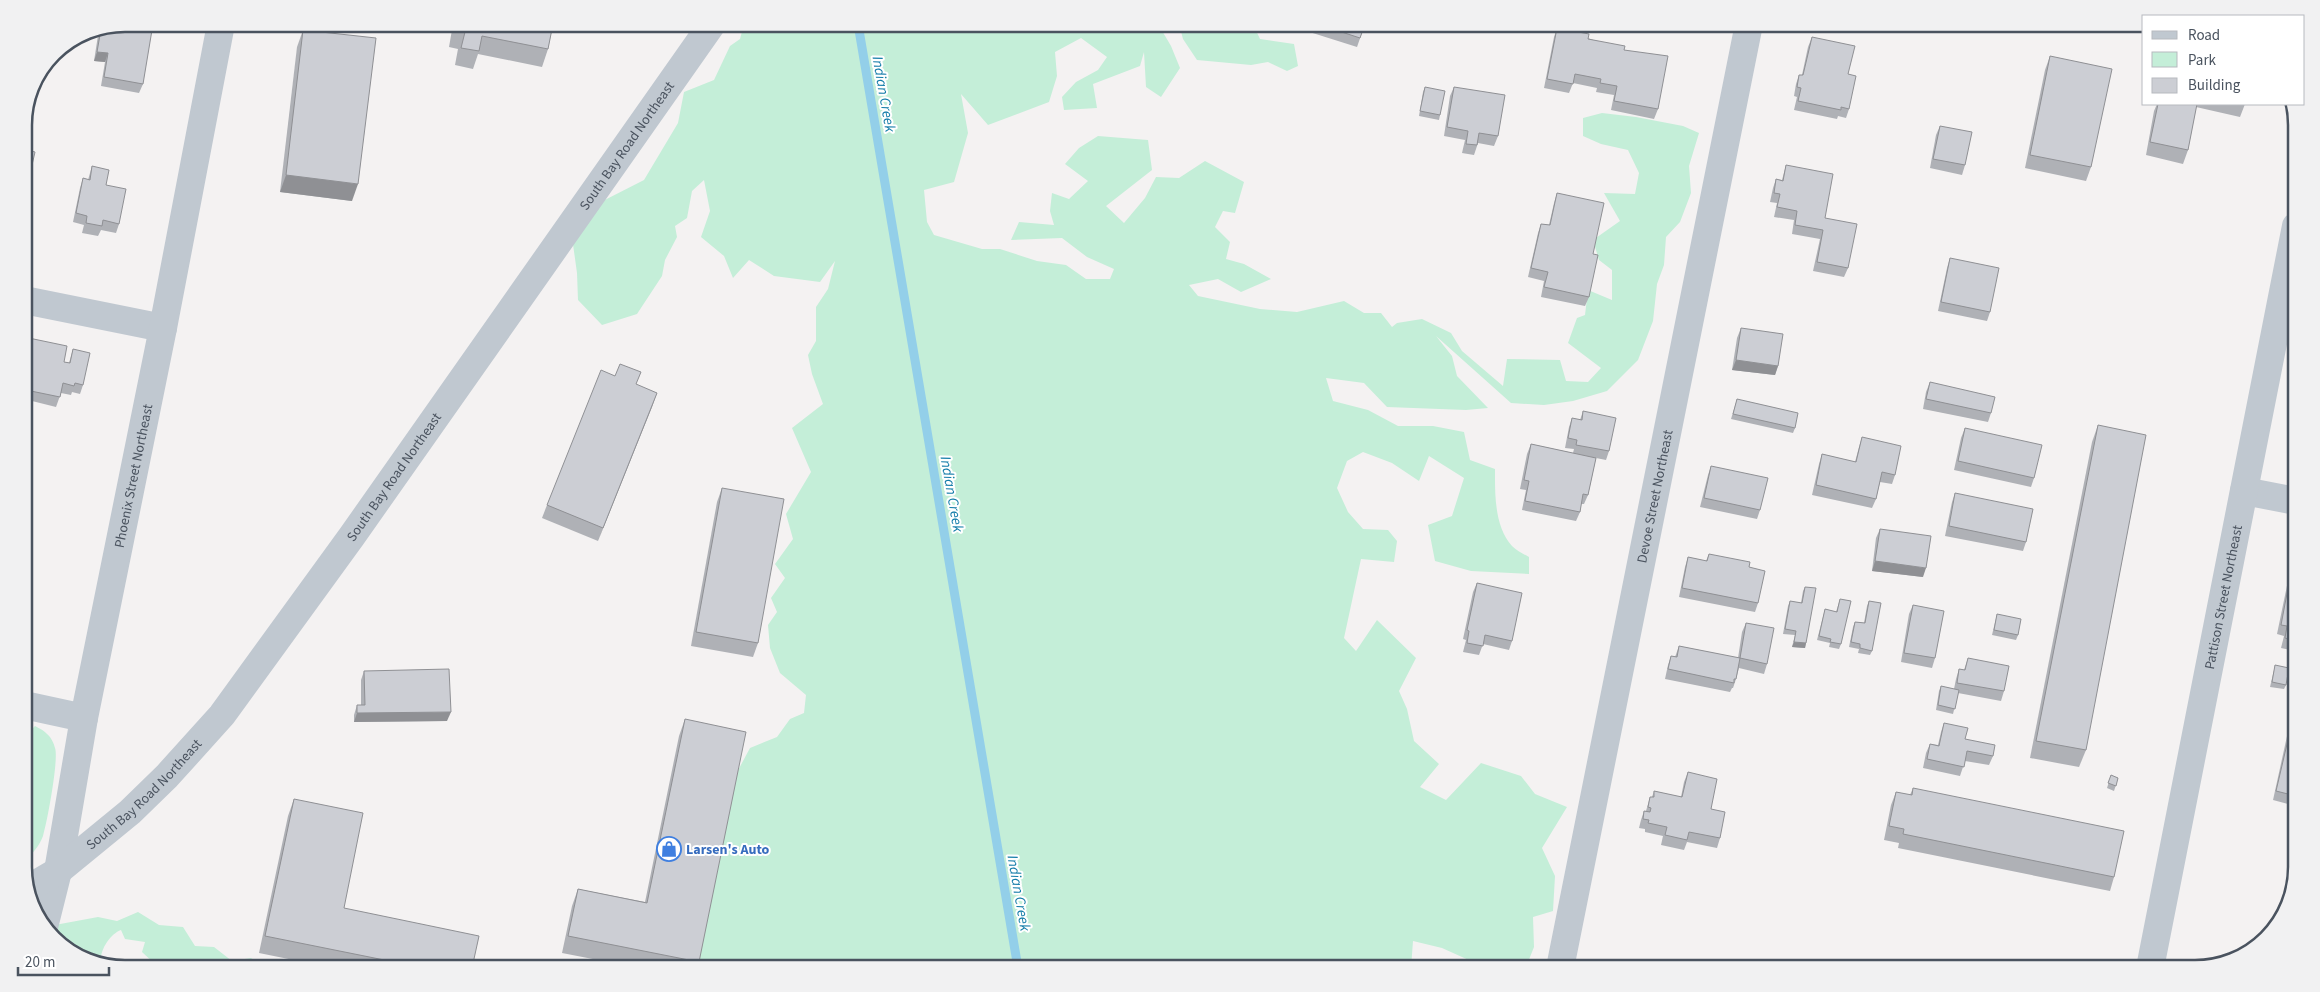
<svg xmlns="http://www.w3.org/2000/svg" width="2320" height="992" font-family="'Source Sans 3',sans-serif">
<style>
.green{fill:#c4eed8}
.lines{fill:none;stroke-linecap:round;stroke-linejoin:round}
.stream{stroke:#93cfe9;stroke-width:9}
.minor{stroke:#c0c8d0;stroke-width:28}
.tertiary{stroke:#c0c8d0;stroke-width:28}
.wall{fill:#afb1b6}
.shaded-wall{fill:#8f9094}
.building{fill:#ccced4;stroke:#8f9094}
.labels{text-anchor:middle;stroke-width:4;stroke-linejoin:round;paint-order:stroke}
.street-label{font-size:14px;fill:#4a535f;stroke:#fff}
.shop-label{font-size:14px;font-weight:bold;fill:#366cbe;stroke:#fff;text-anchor:start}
.water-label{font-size:15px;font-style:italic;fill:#137ca9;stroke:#fff}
.rim{fill:none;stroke:#4a535f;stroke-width:2.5}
</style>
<rect width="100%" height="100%" fill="#f4f2f2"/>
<g class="green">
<path d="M744,24H1164L1161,29L1171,46L1180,68L1161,97L1146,87L1144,52L1140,66L1093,84L1097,108L1064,110L1062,97L1076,82L1098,70L1107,57L1081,38L1055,52L1057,76L1049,102L988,125L961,94L968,133L954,182L924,190L927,222L934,235L982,249H1000L1037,261L1066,265L1086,279H1110L1114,269L1087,257L1062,238L1011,240L1019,222L1054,225L1050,211L1052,193L1069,199L1088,181L1065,164L1079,148L1098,136L1148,140L1152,170L1106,206L1124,223L1145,198L1156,177L1179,178L1205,161L1244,182L1235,213L1223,211L1215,227L1230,242L1226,259L1244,264L1271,279L1241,292L1218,279L1189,285L1198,296L1260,309L1297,312L1344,301L1364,313H1381L1392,327L1397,323L1422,319L1451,333L1462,351L1503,386L1507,359L1560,360L1566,381L1588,382L1601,368L1568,343L1577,318L1585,315L1588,290L1612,300V270L1599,260L1593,240L1620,221L1604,193L1635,194L1639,173L1628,150L1601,144L1583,136V118L1602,113L1636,117L1683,126L1699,133L1689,166L1691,193L1680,222L1666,237L1664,265L1657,284L1653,321L1638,360L1607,391L1573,401L1544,405L1511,403L1436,336L1452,356L1457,376L1488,408L1466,410L1387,407L1364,383L1326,378L1333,401L1368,410L1398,426H1433L1464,432L1470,460L1495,469C1495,493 1494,526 1512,546C1516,550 1523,554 1529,557V574L1471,571L1435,561L1428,525L1452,516L1464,478L1429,456L1419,481L1392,463L1363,452L1347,461L1337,488L1348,512L1363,529L1388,530L1397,541L1394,562L1361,559L1344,638L1356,651L1377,620L1416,658L1399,691L1407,709L1414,741L1439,764L1420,787L1446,800L1481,763L1521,776L1535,794L1567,807L1542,848L1555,876L1553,911L1533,917L1534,947L1526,967L1482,966L1442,948L1413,941L1411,968H702L703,963L697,955L735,776L750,748L777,737L790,719L804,713L806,695L780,673L770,648L768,625L777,612L771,598L785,578L775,564L793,539L786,514L811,472L792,428L823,404L812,374L808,355L816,341V307L828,289L835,261L820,282L774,276L749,260L733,278L724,256L701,237L710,211L704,180L692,191L687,218L675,226L677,237L665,260L662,276L637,314L602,325L578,300L577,273L572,237L591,207L644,180L678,123L684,92L714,80L730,46L740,39Z"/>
<path d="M1179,24H1253L1260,39L1294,44L1298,66L1287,71L1268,62L1251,65L1197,60L1183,39Z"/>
<path d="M35,726C45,731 52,736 55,748C59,759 47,823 43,836C39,846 33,854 24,860V746L28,745L30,731Z"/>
<path d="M138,912L159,925L183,927L195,946L214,947L232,961L251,958L265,968H185L179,962L157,966L142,952L145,942L125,939L121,930C110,934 99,951 101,963L87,961L44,927L98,917L117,921Z"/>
</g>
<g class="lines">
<path class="stream" d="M858,24L1018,968"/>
<g class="minor">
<path d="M24,300L163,328"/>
<path d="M2244,491L2296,501"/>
<path d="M24,705L84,718"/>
<path id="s1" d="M44,927L58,871L84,718L163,328L221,24"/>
<path id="s2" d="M1560,968L1749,24"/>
<path id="s3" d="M2150,968L2296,226"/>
</g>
<path class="tertiary" id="s4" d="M29,888L58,871L130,812L167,776L222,715L352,536L712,24"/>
</g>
<g class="wall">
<path d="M125,24L143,84L139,93L101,86L105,62L94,61L99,29Z"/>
<path d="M453,24H553L548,49L542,67L478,54L473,69L455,65L458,49L449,47Z"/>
<path d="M1301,24H1365L1357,47L1300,29Z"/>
<path d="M1557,28L1624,50L1658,109L1654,119L1611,110L1614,95L1596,92L1597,88L1573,83L1569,93L1544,88L1554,37Z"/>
<path d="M303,30L352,201L280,192L297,47Z"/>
<path d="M1812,37L1848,74L1849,109L1846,118L1838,116L1837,119L1794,110L1797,97L1794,96L1796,84L1799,75H1802L1808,47Z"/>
<path d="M2050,56L2091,167L2086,181L2025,168L2045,70Z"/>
<path d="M1425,87L1440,115L1439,120L1419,116L1423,92Z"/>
<path d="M1454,87L1498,136L1494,146L1478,143L1474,155L1462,153L1465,140L1444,136L1450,96Z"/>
<path d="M2157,104H2250L2249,105L2245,104L2240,117L2196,107L2188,150L2183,164L2146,155L2154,111Z"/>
<path d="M1940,126L1965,165L1962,175L1930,168L1936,135Z"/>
<path d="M1786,165L1825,218L1848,268L1844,277L1813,271L1820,239L1792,234L1794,220L1774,217L1777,203L1770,202L1773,188L1776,179L1782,180Z"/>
<path d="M92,166L106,185L119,224L116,233L101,230L98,236L82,233L84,225L73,222L80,188L83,178L88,180Z"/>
<path d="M1557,193L1593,254L1589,297L1585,306L1541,297L1544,281L1528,277L1538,233L1541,224L1549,225L1554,203Z"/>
<path d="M1950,258L1990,312L1987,321L1938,311L1947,268Z"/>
<path d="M1741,328L1778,366L1775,375L1732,370L1737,338Z"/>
<path d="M24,337L64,362L69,363L73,349L83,385L80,394L72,392L71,395L61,393L56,407L24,399L25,389H24Z"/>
<path d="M1930,382L1991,413L1988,422L1923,409L1926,392Z"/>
<path d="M636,385L657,393L598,541L542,518L547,505Z"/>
<path d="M1737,399L1795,428L1793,433L1731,419Z"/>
<path d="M1583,411L1609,451L1606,460L1596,458L1588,495L1584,504H1581L1580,512L1576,521L1522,510L1526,490L1520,489L1527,454L1531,444L1573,453L1574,449L1565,448L1569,427L1572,418L1580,420Z"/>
<path d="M2098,425L2086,750L2079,767L2030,758L2092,442Z"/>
<path d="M1965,428L2034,478L2031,487L1954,470L1961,438Z"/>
<path d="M1862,437L1895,475L1892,484L1880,482L1876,499L1872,508L1812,495L1819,464L1822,454L1855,462L1859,447Z"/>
<path d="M1711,466L1760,510L1757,519L1700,507L1708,475Z"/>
<path d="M722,488L758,643L753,657L691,646L717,502Z"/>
<path d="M1955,493L2026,542L2023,551L1945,536L1952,502Z"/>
<path d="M1880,529L1923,577L1872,571L1876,538Z"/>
<path d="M1709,554L1749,567L1758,603L1755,612L1679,597L1685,567L1688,557L1706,561Z"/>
<path d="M2292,567L2296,568V651L2281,648L2284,636L2277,634L2289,576Z"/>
<path d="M1477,583L1512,641L1509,650L1483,644L1479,655L1463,652L1466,640L1463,639L1473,592Z"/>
<path d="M1805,587L1806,643L1805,648L1792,647L1795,635L1783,634L1788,606L1790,601L1801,603L1803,591Z"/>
<path d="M1840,599L1841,644L1839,649L1829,647L1830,643L1817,640L1825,609L1836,612Z"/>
<path d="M1869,601L1872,651L1870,655L1858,653L1859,649L1849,647L1853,627L1855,622L1864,623L1867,606Z"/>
<path d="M1913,605L1935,658L1932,668L1901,662L1909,614Z"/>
<path d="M1997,614L2018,635L2016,640L1992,635Z"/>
<path d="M1746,623L1767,664L1764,674L1739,668L1736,679L1733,688H1732L1730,692L1665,679L1668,665L1671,656L1675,657L1679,646L1738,658L1742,632Z"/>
<path d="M1968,658L2004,691L2001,701L1958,693L1953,714L1936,710L1939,691L1941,686L1954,689L1956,679L1959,669L1964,670Z"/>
<path d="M2275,665L2286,685L2284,689L2270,687L2274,670Z"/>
<path d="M364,671L447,721L354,722V715L357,705H361V680Z"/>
<path d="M685,719L699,962L696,968H639L562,953L572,906L578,889L645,902L679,736Z"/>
<path d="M1944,723L1965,739L1993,756L1989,765L1965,761L1960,776L1923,768L1926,753L1930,744L1938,745L1941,732Z"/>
<path d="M2291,727L2296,728V806L2273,800L2287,736Z"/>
<path d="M1688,772L1711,809L1720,838L1717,848L1687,842L1684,850L1661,845L1663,836L1645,832V829L1639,828L1641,820L1644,811H1646L1650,797H1652L1654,791L1681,797L1684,782Z"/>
<path d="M2111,775L2118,778L2114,791L2107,788Z"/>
<path d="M1913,788L2114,877L2110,891L1898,848L1899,843L1884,840L1891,805L1896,792L1910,795Z"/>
<path d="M294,799L344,908L472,968H333L259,953L288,816Z"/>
</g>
<g class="shaded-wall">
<path d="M97,52L108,53L105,62L94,61Z"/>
<path d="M286,175L358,184L352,201L280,192Z"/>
<path d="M1736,360L1778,366L1775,375L1732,370Z"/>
<path d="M657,393L652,407L598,541L603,528Z"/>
<path d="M1875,561L1926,568L1923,577L1872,571Z"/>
<path d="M1794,642L1806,643L1805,648L1792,647Z"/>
<path d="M451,712L447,721L354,722L357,713Z"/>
</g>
<g class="building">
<path d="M125,24H153L143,84L104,77L108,53L97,52L101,29Z"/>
<path d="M456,24H553L548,49L482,36L479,51L461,48L465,32L455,30Z"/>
<path d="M1317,24H1365L1360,38Z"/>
<path d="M1557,28L1589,34L1588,39L1625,46L1624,50L1668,56L1658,109L1614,101L1617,86L1600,83L1601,79L1575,74L1573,84L1547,79Z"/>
<path d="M303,30L376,38L358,184L286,175Z"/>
<path d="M1812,37L1855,46L1848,74L1856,76L1849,109L1841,107V110L1798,101L1801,88L1797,87L1799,75H1803Z"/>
<path d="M2050,56L2112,69L2091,167L2030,155Z"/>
<path d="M1425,87L1445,91L1440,115L1420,111Z"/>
<path d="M1454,87L1505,95L1498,136L1479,133L1477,145L1466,144L1468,131L1447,127Z"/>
<path d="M2158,104H2197L2188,150L2150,142Z"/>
<path d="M1940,126L1972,132L1965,165L1933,159Z"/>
<path d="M24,149L35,152L24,200Z"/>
<path d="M1786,165L1833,174L1825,218L1857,224L1848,268L1817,262L1823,230L1795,225L1797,211L1777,207L1780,194L1774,193L1776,179L1783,181Z"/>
<path d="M92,166L109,170L106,185L126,189L119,224L103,220L102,226L86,223L87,216L76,213L83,178L90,180Z"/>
<path d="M1557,193L1604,203L1593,254L1598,255L1589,297L1544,287L1548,272L1531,268L1541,224L1550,225Z"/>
<path d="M1950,258L1999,268L1990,312L1941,302Z"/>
<path d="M1741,328L1783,334L1778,366L1736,360Z"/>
<path d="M24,337L67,346L64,362L70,363L73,349L90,353L83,385L75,383L74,386L63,383L60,397L26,390L28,380L24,379Z"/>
<path d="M620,364L641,372L636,384L657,393L603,528L547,505L601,370L615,376Z"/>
<path d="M1930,382L1995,397L1991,413L1926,399Z"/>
<path d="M1737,399L1798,413L1795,428L1733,414Z"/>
<path d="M1583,411L1616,418L1609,451L1576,445L1577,440L1568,438L1572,418L1582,420Z"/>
<path d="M2098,425L2146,435L2086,750L2036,741Z"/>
<path d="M1965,428L2042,445L2034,478L1958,461Z"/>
<path d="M1862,437L1901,446L1895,475L1882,472L1876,499L1816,485L1822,454L1856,462Z"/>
<path d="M1531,444L1596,458L1588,495L1583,494L1580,512L1525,501L1529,481L1524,480Z"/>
<path d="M1711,466L1768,478L1760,510L1704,498Z"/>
<path d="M722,488L784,499L758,643L696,632Z"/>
<path d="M1955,493L2033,509L2026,542L1949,526Z"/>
<path d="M1880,529L1931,536L1926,568L1875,561Z"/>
<path d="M1709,554L1750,562L1749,567L1765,571L1758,603L1682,588L1688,557L1707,561Z"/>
<path d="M2292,567L2296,568V641L2285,638L2287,626L2281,625Z"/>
<path d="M1477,583L1522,593L1512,641L1485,635L1483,646L1467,643L1469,631L1467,630Z"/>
<path d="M1805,587L1816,588L1806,643L1794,642L1796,631L1785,629L1790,601L1802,603Z"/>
<path d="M1840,599L1851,601L1841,644L1830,642L1831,639L1819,636L1825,609L1837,612Z"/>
<path d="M1869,601L1881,603L1872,651L1860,648V644L1851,642L1855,622L1865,623Z"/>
<path d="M1913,605L1944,611L1935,658L1904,653Z"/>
<path d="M1997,614L2021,619L2018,635L1994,630Z"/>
<path d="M1746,623L1774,628L1767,664L1740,658L1736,679H1734V683L1668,669L1671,656L1677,657L1679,646L1740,658Z"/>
<path d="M1968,658L2009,666L2004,691L1957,683L1959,669L1965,670Z"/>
<path d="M2275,665L2289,668L2286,685L2272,682Z"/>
<path d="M449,669L451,712L357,713V705H365L364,671Z"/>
<path d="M1941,686L1959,690L1955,709L1938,705Z"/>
<path d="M685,719L746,732L699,962L568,936L578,889L647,903Z"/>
<path d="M1944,723L1968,728L1965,739L1995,745L1993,756L1967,751L1964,767L1927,759L1930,744L1939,746Z"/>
<path d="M2291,727L2296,728V796L2276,791Z"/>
<path d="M1688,772L1717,779L1711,809L1725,812L1720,838L1689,832L1687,840L1665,835L1667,827L1648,823L1649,820L1643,819L1644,811L1650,812L1651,808L1648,807L1650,797H1654V791L1682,797Z"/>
<path d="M2111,775L2118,778L2116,786L2108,783Z"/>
<path d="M1913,788L2124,831L2114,877L1903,834L1904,829L1889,826L1896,792L1912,795Z"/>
<path d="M294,799L363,813L344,908L479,936L472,968H424L265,936Z"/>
</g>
<defs>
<symbol id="shop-ring" viewBox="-11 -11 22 22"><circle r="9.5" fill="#fff" stroke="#3f7fe0" stroke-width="1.5"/><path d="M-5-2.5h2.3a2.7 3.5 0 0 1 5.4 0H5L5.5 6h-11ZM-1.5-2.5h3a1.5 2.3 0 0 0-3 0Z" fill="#3f7fe0"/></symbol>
</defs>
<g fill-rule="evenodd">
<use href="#shop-ring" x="655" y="835" width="28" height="28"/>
</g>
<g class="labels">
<g class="street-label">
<text dy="5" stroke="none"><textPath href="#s4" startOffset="959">South Bay Road Northeast</textPath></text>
<text dy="5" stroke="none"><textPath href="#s1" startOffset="460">Phoenix Street Northeast</textPath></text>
<text dy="5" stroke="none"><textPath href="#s4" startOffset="554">South Bay Road Northeast</textPath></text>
<text dy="5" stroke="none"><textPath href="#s2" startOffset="481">Devoe Street Northeast</textPath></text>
<text dy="5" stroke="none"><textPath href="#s3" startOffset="378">Pattison Street Northeast</textPath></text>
<text dy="5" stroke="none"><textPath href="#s4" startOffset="149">South Bay Road Northeast</textPath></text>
</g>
<g class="shop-label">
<text x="686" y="854">Larsen's Auto</text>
</g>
<g class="water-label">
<text transform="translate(884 94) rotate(80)" y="5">Indian Creek</text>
<text transform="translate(952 494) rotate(80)" y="5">Indian Creek</text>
<text transform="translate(1019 893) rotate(80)" y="5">Indian Creek</text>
</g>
</g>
<path d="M0 0H2320V992H0ZM125 32H2195A93 93 0 0 1 2288 125V867A93 93 0 0 1 2195 960H125A93 93 0 0 1 32 867V125A93 93 0 0 1 125 32Z" fill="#f1f1f2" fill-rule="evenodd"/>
<path class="rim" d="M125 32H2195A93 93 0 0 1 2288 125V867A93 93 0 0 1 2195 960H125A93 93 0 0 1 32 867V125A93 93 0 0 1 125 32Z"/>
<rect x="2142" y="15" width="162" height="90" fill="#ffffff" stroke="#b7babf"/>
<rect x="2152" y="31" width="25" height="8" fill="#c0c8d0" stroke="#b7babf"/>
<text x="2188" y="40" font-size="15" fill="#4a535f">Road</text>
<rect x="2152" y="52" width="25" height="15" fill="#c4eed8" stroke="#b7babf"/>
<text x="2188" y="65" font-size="15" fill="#4a535f">Park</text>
<rect x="2152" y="78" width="25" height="15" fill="#ccced4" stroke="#b7babf"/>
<text x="2188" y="90" font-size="15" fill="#4a535f">Building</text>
<path d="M18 967v8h91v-8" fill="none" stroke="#4a535f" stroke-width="2.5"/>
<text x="25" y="967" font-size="15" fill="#4a535f" stroke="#ffffff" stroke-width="4" paint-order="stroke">20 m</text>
</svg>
